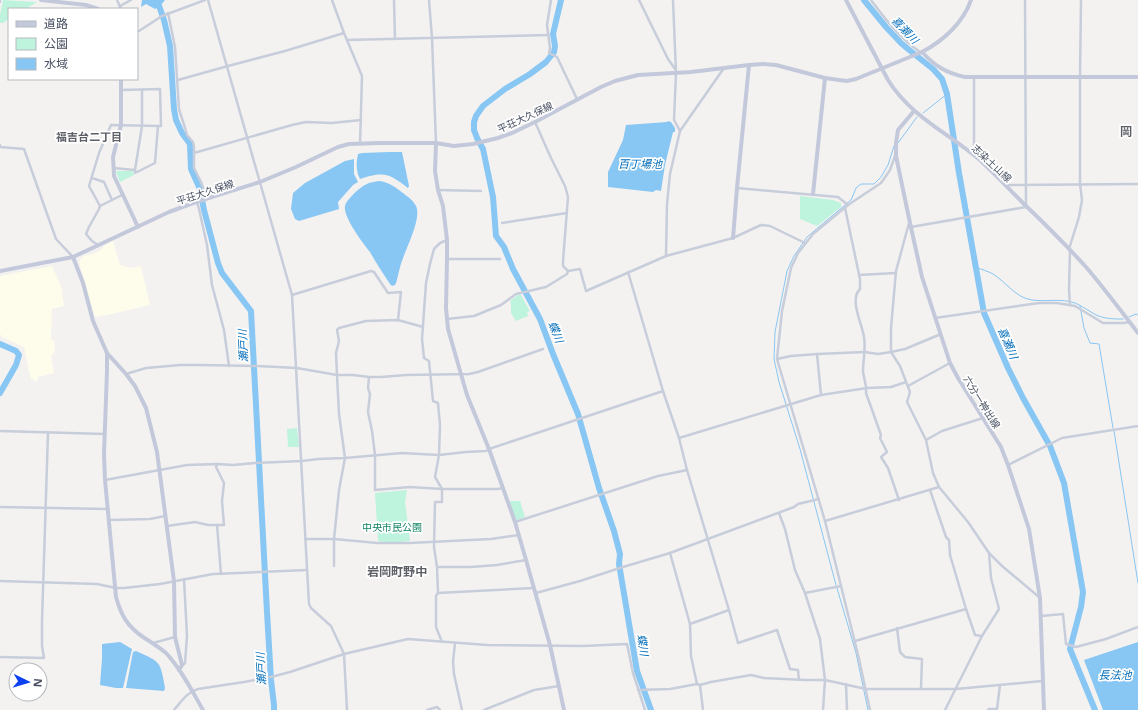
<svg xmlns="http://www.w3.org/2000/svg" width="1138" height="710" font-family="'Noto Sans','Noto Sans JP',sans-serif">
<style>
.commercial{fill:#fefceb}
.green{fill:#bef3dd}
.water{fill:#88c6f3}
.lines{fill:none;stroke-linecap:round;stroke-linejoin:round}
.stream{stroke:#88c6f3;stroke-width:1}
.river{stroke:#88c6f3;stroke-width:6}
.street{stroke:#c7cdda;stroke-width:2.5}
.secondary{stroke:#c3c9db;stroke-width:4}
.labels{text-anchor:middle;stroke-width:3.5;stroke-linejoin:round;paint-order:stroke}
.street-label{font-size:10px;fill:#474f60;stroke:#fff}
.park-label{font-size:10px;fill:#118362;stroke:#fff}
.water-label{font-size:11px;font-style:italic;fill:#026cb9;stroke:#fff}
.neighbourhood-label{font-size:11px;font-weight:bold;fill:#5d5f67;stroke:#fff}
.quarter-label{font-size:12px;font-weight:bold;fill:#5d5f67;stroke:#fff}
</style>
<rect width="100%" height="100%" fill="#f4f2f1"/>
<g class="commercial">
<path d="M113,241L120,265L132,268L141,266L150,305L108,315L95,317L79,262L83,256L93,254L101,250L105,245Z"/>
<path d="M52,266L63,291L62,293L64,306L52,309L51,340H54L55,352L51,356L54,373L38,377V380L34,382V379H31L29,371L24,347L2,337L0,334V276Z"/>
</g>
<g class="green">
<path d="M3,0L37,2L26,9H9V19L3,23H0V15Z"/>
<path d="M117,171H133L134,175L120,182L116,172Z"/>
<path d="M800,196L833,200L841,203V207L817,226L800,219Z"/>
<path d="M518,295H521L530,311L527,312L528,316L516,321L511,313V304L510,301Z"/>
<path d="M297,428L299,447H288L287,429Z"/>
<path d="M407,490L405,502L410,541L392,543L378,541L375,493Z"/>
<path d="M509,501H520L525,517L518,520L515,519Z"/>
</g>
<g class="water">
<path d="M142,0H165L159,7L155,9L146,4L141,7Z"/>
<path d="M668,121L671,122L675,128V132H673L665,165L661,191L656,190L653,192L608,187V172L623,140L626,125L667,122Z"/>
<path d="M389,152H402L409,186L408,188C389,173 383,171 360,179C356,171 356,163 358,154L362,153Z"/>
<path d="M354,159V174L358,182L353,185L338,202L339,209L299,221L295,219L291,209L293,193L305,183L345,161Z"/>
<path d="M379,181C389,182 395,187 403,193C408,197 413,200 416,206C422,218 406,248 402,261C400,265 397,283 395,285C394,286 393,285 392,286L390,284C383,273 376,263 370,252C363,243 343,217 345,206C346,200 361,186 367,184C370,182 375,182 379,181Z"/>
<path d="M120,642L132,649L123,688H116L100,685L102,659V644Z"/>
<path d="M1138,642V710H1103L1084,660Z"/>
<path d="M136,651C161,662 160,661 165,688L164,691L126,688L133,652Z"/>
</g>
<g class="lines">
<g class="stream">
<path d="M923,113L947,94"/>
<path d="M898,143L917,117"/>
<path d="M976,267C982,270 988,271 993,274C1006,282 1016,298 1032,300C1046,302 1061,298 1075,303C1080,305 1086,309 1091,312C1101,319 1112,319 1123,319"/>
<path d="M1080,306L1084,328L1090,343L1099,344L1113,428"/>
<path d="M1129,317L1136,314L1138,315"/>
<path d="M1114,431L1138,583"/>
<path d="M836,585L800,449L779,382L774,359L775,332L787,271L794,256L807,237L851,200L856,188L861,184H874L881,177L888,165L894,146"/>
<path d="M837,588L856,653L868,710"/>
</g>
<g class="river">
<path d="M157,0L164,20L170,46L174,109L176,120L182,133L190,144L191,169L200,189L204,210L218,263L222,273L251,311L267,612L271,680L274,705V710"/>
<path d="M561,0L553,34L555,46L554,52L546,62L530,74L505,89L483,106L476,116L474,122V130L477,138L483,149L493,197L496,236L504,247L513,269L540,319L553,354L578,414L599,488L614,531L620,554L619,564L637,671L651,710"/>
<path d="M864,0L886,27L901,43L908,49L933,69L942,79L947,94L959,173L984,313L1008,368L1023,398L1050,446L1064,483L1083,592L1081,607L1070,649L1095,710"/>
<path d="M0,344L16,351L19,355L16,365L0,393"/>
</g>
<g class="street">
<path d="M117,0L121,9"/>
<path d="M208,0L292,295L309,604L311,608L331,626L344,654L347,710"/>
<path d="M332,0L344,33L362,76L360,144"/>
<path d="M394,0L395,39"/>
<path d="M429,0L432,38L436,143"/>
<path d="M551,0L547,25L550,48L549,53L557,57L577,99"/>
<path d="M639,0L668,59L675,69"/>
<path d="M673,0L676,73L674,120L680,131"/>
<path d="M871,0C885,19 900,38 920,52"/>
<path d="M1025,0L1026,205"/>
<path d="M0,2V0"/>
<path d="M120,6L131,0"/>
<path d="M168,13L175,47L179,109L185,128L187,135L193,142L194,147V168L201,182L207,199"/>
<path d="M137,31H139L162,16L205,0"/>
<path d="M347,40L548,35"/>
<path d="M178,80L228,66L285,51L344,33"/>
<path d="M535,122L551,158L565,186L568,197L563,261V266L568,271"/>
<path d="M0,145V147L24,149L56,239L73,257"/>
<path d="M194,153L292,125L306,122L332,123L361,120"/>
<path d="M974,155V78"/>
<path d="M113,168L135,170V173L155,163L158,126H161L160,89L121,90"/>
<path d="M135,170L142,126V90"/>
<path d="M92,178L104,182L112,200"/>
<path d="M1006,185L1138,184"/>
<path d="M737,188L838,197L848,205"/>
<path d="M438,190L481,191"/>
<path d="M197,202L199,209L207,245L212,285L224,330L229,366"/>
<path d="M100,206L89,186L99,153L111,125L158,126"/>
<path d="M845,208L860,279V289C849,300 862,323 864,337C866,349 863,360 863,372C864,379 867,386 866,393L881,435L880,438L887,452L881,457L888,468L899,500"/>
<path d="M502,223L567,213"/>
<path d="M909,223L896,271L891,328V352L900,366L910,392L907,402L926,440L933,473L939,487L968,522L989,553L1002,566L1039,597"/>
<path d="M911,227L1026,207"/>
<path d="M98,245L92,241L86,234L89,227L99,209L100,206L122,195"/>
<path d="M1069,249L1079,217L1082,200L1080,184V77L1081,0"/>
<path d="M666,256L667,204L670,174L680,131L724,68"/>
<path d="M447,259H500"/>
<path d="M628,272L663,391L679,438L687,470L729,610L690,624"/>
<path d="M859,275L896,273"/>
<path d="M292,295L371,271L374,272L388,293L401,292L398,320"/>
<path d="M1070,305L1069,289L1070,250"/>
<path d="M935,318L1039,303H1057L1075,306L1103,323H1124L1129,322"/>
<path d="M447,319L474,316L501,305L516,294L546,287L567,274L568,271L580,269L586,291L666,256L733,238L761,225L770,226L805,243"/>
<path d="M817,354L821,395"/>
<path d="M777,359L791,356L817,354L865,352L878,354L891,352L905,349L941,334"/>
<path d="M126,374L146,368L180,365H200L258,366L297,368L337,375H353L369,377H381L406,375L469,374L478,372L543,349"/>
<path d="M369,377L368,388L370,394L368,412L372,431L375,455V490L410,487L442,489H498L503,488"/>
<path d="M908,386L950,363"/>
<path d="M0,431L105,434"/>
<path d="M679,438L821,395L867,388L891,387L906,382"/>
<path d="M926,440L942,431L983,418"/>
<path d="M1008,465L1062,438L1138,426"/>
<path d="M105,480L187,465L217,464L233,465L255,463L302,461L318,459L345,458L402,453L439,455L466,452L486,451L489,449L663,391"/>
<path d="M0,507L107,509"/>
<path d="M779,513L785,529L795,570L805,593L820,639L825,680L823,710"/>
<path d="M109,520L150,519L165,516"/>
<path d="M825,521L939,487"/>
<path d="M515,522L658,476L687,470"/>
<path d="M217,525L221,574"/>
<path d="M167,526L195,522L208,525H224L222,501L224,483L216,467L217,464"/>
<path d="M305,539H334L377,543H410L491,539L519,535"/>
<path d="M670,553L690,624L691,656L697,684"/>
<path d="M334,566V539L339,490L345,458L339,414L337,375L336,353L339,341L337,330L339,328L366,321L398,320L423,327"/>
<path d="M438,567H471L497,565L526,560"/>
<path d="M0,581L97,584L116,588H124L160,584L213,574L307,570"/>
<path d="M438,593L534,588"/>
<path d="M536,593L580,581L623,567L670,553L794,507L798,504L819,499"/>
<path d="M805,593L841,586"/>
<path d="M966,609L975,635L982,636"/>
<path d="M729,610L738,643L777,630L790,669L798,670L799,680"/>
<path d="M1041,616L1063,614L1066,644L1076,647L1106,639L1138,627"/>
<path d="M897,628L900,652L905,657L922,659L921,689"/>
<path d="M855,641L966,609L950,555L949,540L946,537L930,490"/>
<path d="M442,642L436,627V596L438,593L437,567L434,547L435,502H442V489L435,477L439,455L440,425L438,403L433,401L429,361L424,358L422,339L426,283L430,264L434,249L440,243L447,240"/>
<path d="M153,643L175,637"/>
<path d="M455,643L453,662L454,674L462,710"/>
<path d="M0,657L44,658L42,646V621L48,433"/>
<path d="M183,665L185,663L187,636L184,579"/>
<path d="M846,684L847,710"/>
<path d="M700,685L703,710"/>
<path d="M638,690L670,689L697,684L700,685L711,682L751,675L764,678L805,680H825L866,689H956L1042,681"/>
<path d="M174,710C181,702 187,692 198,689L244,682L275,676L290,672L344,654L408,639L487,645L583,646L627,644L633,673L645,710"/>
<path d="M427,710L437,707L440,710"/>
<path d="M484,710L534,690L559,686"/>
<path d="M870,710L859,659L825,521L777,359L782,311L791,268L798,253L813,234L848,205L881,183L890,170L895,156"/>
<path d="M945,710L982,636L999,609L991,578L989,553"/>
<path d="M988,710L989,709H997L1000,685"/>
</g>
<g class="secondary">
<path d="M41,0L86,5L98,9"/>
<path d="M846,0L888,80C911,117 950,134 981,161C996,175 1010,190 1024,204C1045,224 1066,245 1086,267C1104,288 1121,311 1138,333"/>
<path d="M922,52C935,66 946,73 965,77H1138"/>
<path d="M121,79V125L113,157L114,176L138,227"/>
<path d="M914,111L898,130L896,143V156L910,223L922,277L950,363L958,378L1001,447L1008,465L1029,529L1040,598L1044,710"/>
<path d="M436,143L435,171L438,190L443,206L447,240V259L446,308L448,329L467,395L489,449L515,522L526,560L550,645L564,710"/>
<path d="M813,194L825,78"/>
<path d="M733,238L737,188L749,65"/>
<path d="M73,257L83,283L93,321L107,353V371L104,454L105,480L116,597C121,615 127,626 143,637C151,642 159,647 166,653C181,669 192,691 203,710"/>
<path d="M0,271L73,257L169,212L196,202L260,182L296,167L338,147L349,144L380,143H436L454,146L473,144L498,138L512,133L535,122L601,87L615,81L638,75L691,72L749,65L763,64L776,65L825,78L839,80L847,81L856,79L922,52C943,41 963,23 971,0"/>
<path d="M107,353L126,374L135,386L146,408L157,452L174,581L175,637L182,665L179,670"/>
</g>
</g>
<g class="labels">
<g class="street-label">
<text transform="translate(525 117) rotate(-25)" y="4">平荘大久保線</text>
<text transform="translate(992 163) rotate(43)" y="4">志染土山線</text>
<text transform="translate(205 192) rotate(-18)" y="4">平荘大久保線</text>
<text transform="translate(982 402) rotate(58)" y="4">六分一神出線</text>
</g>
<g class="park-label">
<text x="392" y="531">中央市民公園</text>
</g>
<g class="water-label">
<text transform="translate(905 30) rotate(46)" y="4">喜瀬川</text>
<text x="640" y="168">百丁場池</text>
<text transform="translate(556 332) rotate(68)" y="4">蝶川</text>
<text transform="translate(1008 343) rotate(67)" y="4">喜瀬川</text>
<text transform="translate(243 346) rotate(-93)" y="4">瀬戸川</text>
<text transform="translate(643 645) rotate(82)" y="4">蝶川</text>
<text transform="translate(261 669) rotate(-93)" y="4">瀬戸川</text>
<text x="1115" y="679">長法池</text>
</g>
<g class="neighbourhood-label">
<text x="89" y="141">福吉台二丁目</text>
</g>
<g class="quarter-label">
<text x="1126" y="136">岡</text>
<text x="397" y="576">岩岡町野中</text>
</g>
</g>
<rect x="8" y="8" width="130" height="72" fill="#ffffff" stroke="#b5b9bf"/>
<rect x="16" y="21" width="20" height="6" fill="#c3c9db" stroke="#b5b9bf"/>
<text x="44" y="28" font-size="12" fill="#474f60">道路</text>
<rect x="16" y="38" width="20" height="12" fill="#bef3dd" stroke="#b5b9bf"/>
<text x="44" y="48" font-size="12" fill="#474f60">公園</text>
<rect x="16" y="58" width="20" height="12" fill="#88c6f3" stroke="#b5b9bf"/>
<text x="44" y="68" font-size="12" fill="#474f60">水域</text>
<g transform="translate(28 682) rotate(95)"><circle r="19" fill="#ffffff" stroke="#b5b9bf"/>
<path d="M0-3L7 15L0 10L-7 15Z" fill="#0c41f3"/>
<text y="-6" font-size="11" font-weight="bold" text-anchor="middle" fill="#474f60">N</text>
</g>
</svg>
